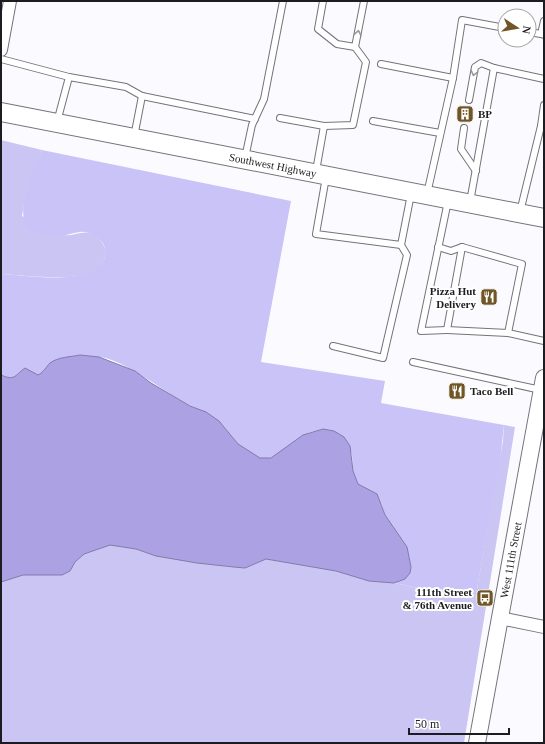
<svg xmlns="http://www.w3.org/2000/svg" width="545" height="744" font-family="'Times New Roman',serif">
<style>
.green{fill:#cbc5f4}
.forest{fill:#cac3f8}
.water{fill:#aca2e3;stroke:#817aa9}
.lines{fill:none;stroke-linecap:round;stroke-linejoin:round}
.lane-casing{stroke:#74737c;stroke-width:8}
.street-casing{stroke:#74737c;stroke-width:14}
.secondary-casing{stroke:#74737c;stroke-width:18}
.primary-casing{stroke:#74737c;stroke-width:20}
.lane{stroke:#fff;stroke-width:6}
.street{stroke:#fff;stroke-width:12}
.secondary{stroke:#fff;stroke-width:16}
.primary{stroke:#fff;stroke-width:18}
.oneway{stroke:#99999b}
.labels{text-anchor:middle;stroke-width:4;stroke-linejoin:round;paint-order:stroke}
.poi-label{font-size:11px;font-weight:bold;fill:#1d1d21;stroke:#fff;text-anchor:start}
.street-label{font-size:11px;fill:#1d1d21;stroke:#fff}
</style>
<rect width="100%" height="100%" fill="#fbfbff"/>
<g class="green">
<path d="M1,140L42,150L25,197L22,216C34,221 52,232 64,235C76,237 83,228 96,236C103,241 107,250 105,257C104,262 101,267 97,270C82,283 22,275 1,274Z"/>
<path d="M504,425L515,427L464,743H1V582L23,575L70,571L75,562L84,554L110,545L136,549L156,556L197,563L234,567L245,568L266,559L336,571L369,581L394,583L475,600L503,441Z"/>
</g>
<path class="forest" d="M42,150L291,201L261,362L385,381L381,403L504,425L500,462L475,600L394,583L405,579L411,567L407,547L385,515L381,503L358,484L353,471L352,454L323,429C316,431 308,432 303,436C291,444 278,461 261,458C242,456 231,432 218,421C209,413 199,411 189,405C165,393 123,358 98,357C83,357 65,362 50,364L45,371L38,375L20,372L15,378H9L1,375V274C25,275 94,287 104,260C106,255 106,247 102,242C99,238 90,232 84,232C79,231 72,234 66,235C56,236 35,236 28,228C14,209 34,170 42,150Z"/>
<path class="water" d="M80,355L99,357L135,371L151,383L190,406L206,412L219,421L238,444L260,458H271L303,435L323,429L334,431L344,437L350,446L353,471L358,484L377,494L385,515L407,547L411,567L410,573L405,579L394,583L369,581L336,571L266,559L245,568L234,567L197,563L156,556L136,549L110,545L84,554L75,562L70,571L62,575H23L1,582V375C15,381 14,376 25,368L38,375C44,372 46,367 50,363C58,357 70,357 80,355Z"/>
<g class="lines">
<defs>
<g id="lane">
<path d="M323,1L318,29L337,44L355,47L364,1"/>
<path d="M544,21L541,34L544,35"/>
<path d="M529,32L541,34"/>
<path d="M1,59L69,77L126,87L142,96L255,119"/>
<path d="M381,64L453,78"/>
<path d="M469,100L475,67L481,63L494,68"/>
<path d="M544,105L541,126H544"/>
<path d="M280,118L324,126L316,171"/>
<path d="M373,121L440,133"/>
<path d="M57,122L69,77"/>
<path d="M324,126L353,125L366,62L355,47"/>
<path d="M464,128L461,149L476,171"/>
<path d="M134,137L142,96"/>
<path d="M245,158L252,125L264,99L283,1"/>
<path d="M326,177L316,234L401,245L411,194"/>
<path d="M427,194L453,78L462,20L505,28"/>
<path d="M470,202L494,68L544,79"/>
<path d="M520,212L541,126"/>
<path d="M438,247L451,251L462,247L522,264L508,333"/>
<path d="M462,247L447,330L508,333L544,341"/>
<path d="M447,330L421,331L448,201"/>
<path d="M333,346L383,358L407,255L401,245"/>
<path d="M413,362L541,390"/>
</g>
<g id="street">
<path d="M1,50L10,1"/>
<path d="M500,618L544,627"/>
</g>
<g id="secondary">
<path id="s1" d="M477,743L544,378"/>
</g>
<g id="primary">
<path id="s2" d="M1,112L544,218"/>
</g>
</defs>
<use href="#lane" class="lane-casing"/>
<use href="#street" class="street-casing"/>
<use href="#secondary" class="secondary-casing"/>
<use href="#primary" class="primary-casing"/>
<use href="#lane" class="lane"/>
<use href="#street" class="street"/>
<use href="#secondary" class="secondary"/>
<use href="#primary" class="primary"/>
</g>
<defs><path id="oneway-chevron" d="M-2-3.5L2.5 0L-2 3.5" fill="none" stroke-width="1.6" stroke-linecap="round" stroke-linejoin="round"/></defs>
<g class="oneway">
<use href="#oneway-chevron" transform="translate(358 33) rotate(-79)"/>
<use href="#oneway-chevron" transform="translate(474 73) rotate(104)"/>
</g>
<defs>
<symbol id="building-square" viewBox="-11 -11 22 22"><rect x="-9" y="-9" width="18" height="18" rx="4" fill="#6f5627" stroke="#fff"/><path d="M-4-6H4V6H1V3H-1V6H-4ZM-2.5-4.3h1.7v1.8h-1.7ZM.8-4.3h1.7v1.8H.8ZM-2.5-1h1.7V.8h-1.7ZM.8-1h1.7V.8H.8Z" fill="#fff"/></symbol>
<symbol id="restaurant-square" viewBox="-11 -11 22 22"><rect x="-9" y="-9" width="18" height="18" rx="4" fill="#6f5627" stroke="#fff"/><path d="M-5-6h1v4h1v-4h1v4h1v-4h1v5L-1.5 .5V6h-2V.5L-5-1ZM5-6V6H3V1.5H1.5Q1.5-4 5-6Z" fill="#fff"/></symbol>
<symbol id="bus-square" viewBox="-11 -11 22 22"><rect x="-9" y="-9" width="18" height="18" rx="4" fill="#6f5627" stroke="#fff"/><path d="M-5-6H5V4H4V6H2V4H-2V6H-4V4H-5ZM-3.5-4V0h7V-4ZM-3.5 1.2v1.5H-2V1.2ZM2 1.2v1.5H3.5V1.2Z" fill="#fff"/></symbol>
</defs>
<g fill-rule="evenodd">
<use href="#building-square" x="455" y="104" width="20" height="20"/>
<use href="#restaurant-square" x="479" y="287" width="20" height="20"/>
<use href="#restaurant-square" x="447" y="381" width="20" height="20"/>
<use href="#bus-square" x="475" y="588" width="20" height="20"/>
</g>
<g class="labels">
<g class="poi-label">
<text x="478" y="118">BP</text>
<text x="476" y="295" text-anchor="end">Pizza Hut<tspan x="476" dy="13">Delivery</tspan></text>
<text x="470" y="395">Taco Bell</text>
<text x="472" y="596" text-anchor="end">111th Street<tspan x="472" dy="13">&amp; 76th Avenue</tspan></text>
</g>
<g class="street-label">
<text dy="4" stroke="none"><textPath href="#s2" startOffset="277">Southwest Highway</textPath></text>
<text dy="4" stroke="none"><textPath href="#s1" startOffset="186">West 111th Street</textPath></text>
</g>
</g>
<rect width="545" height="744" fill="none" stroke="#1d1d21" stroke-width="4"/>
<g transform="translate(517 28) rotate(102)"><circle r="19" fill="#ffffff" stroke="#a5a5a6"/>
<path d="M0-3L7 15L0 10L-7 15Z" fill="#6f5627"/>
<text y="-6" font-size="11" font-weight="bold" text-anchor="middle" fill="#1d1d21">N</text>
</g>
<path d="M409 728v6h100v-6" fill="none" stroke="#1d1d21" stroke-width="2"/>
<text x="415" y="728" font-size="12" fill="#1d1d21" stroke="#ffffff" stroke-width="3" paint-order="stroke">50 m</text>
</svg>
